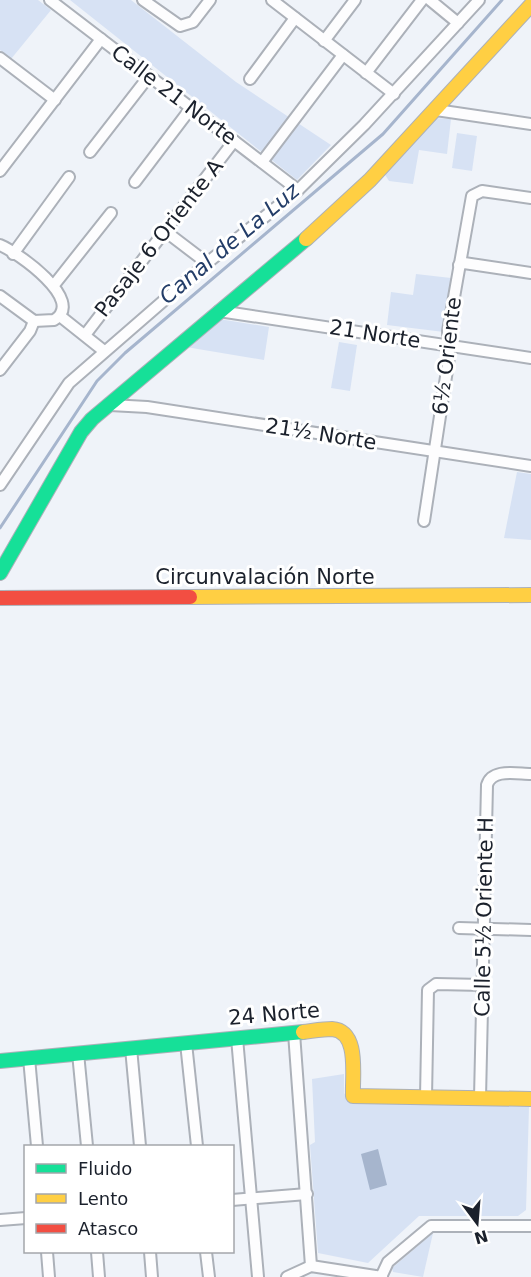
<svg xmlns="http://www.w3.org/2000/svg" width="531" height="1277" font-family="'DejaVu Sans',sans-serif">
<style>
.green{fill:#d7e2f4}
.water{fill:#a6b5cd}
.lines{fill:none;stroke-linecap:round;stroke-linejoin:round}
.stream{stroke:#a6b5cd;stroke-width:3}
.street-casing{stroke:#acb1b9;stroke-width:14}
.fast-casing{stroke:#acb1b9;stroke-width:16}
.slow-casing{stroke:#acb1b9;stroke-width:16}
.jam-casing{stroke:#acb1b9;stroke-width:16}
.street{stroke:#fdfdfe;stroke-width:10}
.fast{stroke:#16e098;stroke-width:14}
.slow{stroke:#ffcf43;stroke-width:14}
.jam{stroke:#f24e42;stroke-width:14}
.labels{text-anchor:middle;stroke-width:6;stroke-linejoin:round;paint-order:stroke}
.street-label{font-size:21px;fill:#1b212c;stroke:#fff}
.water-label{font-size:22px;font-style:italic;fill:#233d68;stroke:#fff}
</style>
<rect width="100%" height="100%" fill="#eff3f9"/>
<g class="green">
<path d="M0,0H38L51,10L11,59L0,50Z"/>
<path d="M70,0H131L236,82L331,145L297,180Z"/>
<path d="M435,118L451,119L447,154L419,150L413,184L389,181L384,173Z"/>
<path d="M457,133L477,136L472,171L452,168Z"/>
<path d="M416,274L451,278L444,332L387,325L391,292L413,295Z"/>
<path d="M219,319L269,327L264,360L186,347Z"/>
<path d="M339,342L357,345L350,391L331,388Z"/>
<path d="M517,472L531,474V540L504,538Z"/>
<path d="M344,1074V1093L349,1101L529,1107L526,1210L518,1216H419L368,1263L318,1253L310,1145L315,1142L312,1079Z"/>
<path d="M433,1233L423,1277L393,1272L392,1268Z"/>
</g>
<path class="water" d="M378,1149L387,1185L370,1190L361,1154Z"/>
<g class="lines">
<path class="stream" d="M0,528L97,381L125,353L383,134L502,0"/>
<defs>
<g id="street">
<path d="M50,0L298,190"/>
<path d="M143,0L180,26L193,22L210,0"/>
<path d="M272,0L394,94"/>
<path d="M430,0L458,23"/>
<path d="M324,41L355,0"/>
<path d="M0,58L55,100"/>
<path d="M366,73L422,0"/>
<path d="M250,79L295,18"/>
<path d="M436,110L531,124"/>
<path d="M90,152L149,76"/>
<path d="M262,162L343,55"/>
<path d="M0,171L101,39"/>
<path d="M135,182L191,108"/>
<path d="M165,231L207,263"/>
<path d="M0,245C17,252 87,301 54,320L34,321L0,296"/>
<path d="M13,254L69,177"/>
<path d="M459,265L464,263L531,273"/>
<path d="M54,285L111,213"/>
<path d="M219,311L531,358"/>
<path d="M60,316L104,351"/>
<path d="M85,335L234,141"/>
<path d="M0,370L30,331L34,321"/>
<path d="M110,405L147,407L531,466"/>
<path d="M0,485L69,383L207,263L298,190L364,125L479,0"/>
<path d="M424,521L449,357L448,331L472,196L482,191L531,198"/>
<path d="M459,928L531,930"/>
<path d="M294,1033L311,1266"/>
<path d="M237,1038L258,1277"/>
<path d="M186,1043L197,1146"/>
<path d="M131,1048L140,1146"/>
<path d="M78,1053L87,1146"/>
<path d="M29,1058L37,1146"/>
<path d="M426,1097L428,990L436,984L483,985"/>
<path d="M480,1098L487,785C492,768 517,774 531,774"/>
<path d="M232,1200L307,1194"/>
<path d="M0,1220L26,1218"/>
<path d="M47,1252L49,1277"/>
<path d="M97,1252L99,1277"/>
<path d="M150,1252L152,1277"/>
<path d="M206,1252L209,1277"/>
<path d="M287,1277L311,1266L382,1277"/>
<path d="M381,1277L388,1262L431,1226H531"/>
</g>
<g id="fast">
<path d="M0,573L81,432L92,419L306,239"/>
<path d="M0,1061L303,1032"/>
</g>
<g id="slow">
<path d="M306,239L370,180L531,5"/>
<path d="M190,597L531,595"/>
<path d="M303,1032C312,1031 323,1029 332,1029C360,1031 352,1076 353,1096L531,1099"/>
</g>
<path id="jam" d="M0,598L190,597"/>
</defs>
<use href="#street" class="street-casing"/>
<use href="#fast" class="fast-casing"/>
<use href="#slow" class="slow-casing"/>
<use href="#jam" class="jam-casing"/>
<use href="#street" class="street"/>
<use href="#fast" class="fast"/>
<use href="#slow" class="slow"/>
<use href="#jam" class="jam"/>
</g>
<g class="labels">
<g class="street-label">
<text transform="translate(174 95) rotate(37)" y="7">Calle 21 Norte</text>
<text transform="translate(159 238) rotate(-52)" y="7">Pasaje 6 Oriente A</text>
<text transform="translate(375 334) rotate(9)" y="7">21 Norte</text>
<text transform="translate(447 356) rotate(-83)" y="7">6½ Oriente</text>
<text transform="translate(321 434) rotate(9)" y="7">21½ Norte</text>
<text x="265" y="584">Circunvalación Norte</text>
<text transform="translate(484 917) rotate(-89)" y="7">Calle 5½ Oriente H</text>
<text transform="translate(274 1014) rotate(-5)" y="7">24 Norte</text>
</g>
<g class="water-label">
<text transform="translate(229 243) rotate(-40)" y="8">Canal de La Luz</text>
</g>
</g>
<rect x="24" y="1145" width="210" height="108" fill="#ffffff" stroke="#a4a6ab" stroke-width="1.5"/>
<rect x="36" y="1164" width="30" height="9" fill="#16e098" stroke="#a4a6ab" stroke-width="1.5"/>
<text x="78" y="1175" font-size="18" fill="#1b212c">Fluido</text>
<rect x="36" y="1194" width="30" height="9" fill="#ffcf43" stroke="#a4a6ab" stroke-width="1.5"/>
<text x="78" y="1205" font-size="18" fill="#1b212c">Lento</text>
<rect x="36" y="1224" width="30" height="9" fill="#f24e42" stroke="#a4a6ab" stroke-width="1.5"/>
<text x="78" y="1235" font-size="18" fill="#1b212c">Atasco</text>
<g transform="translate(477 1223) rotate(164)" stroke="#ffffff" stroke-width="4.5" paint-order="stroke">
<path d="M0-4.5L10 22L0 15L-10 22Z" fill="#1b212c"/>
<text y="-9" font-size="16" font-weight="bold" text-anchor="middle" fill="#1b212c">N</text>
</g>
</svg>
